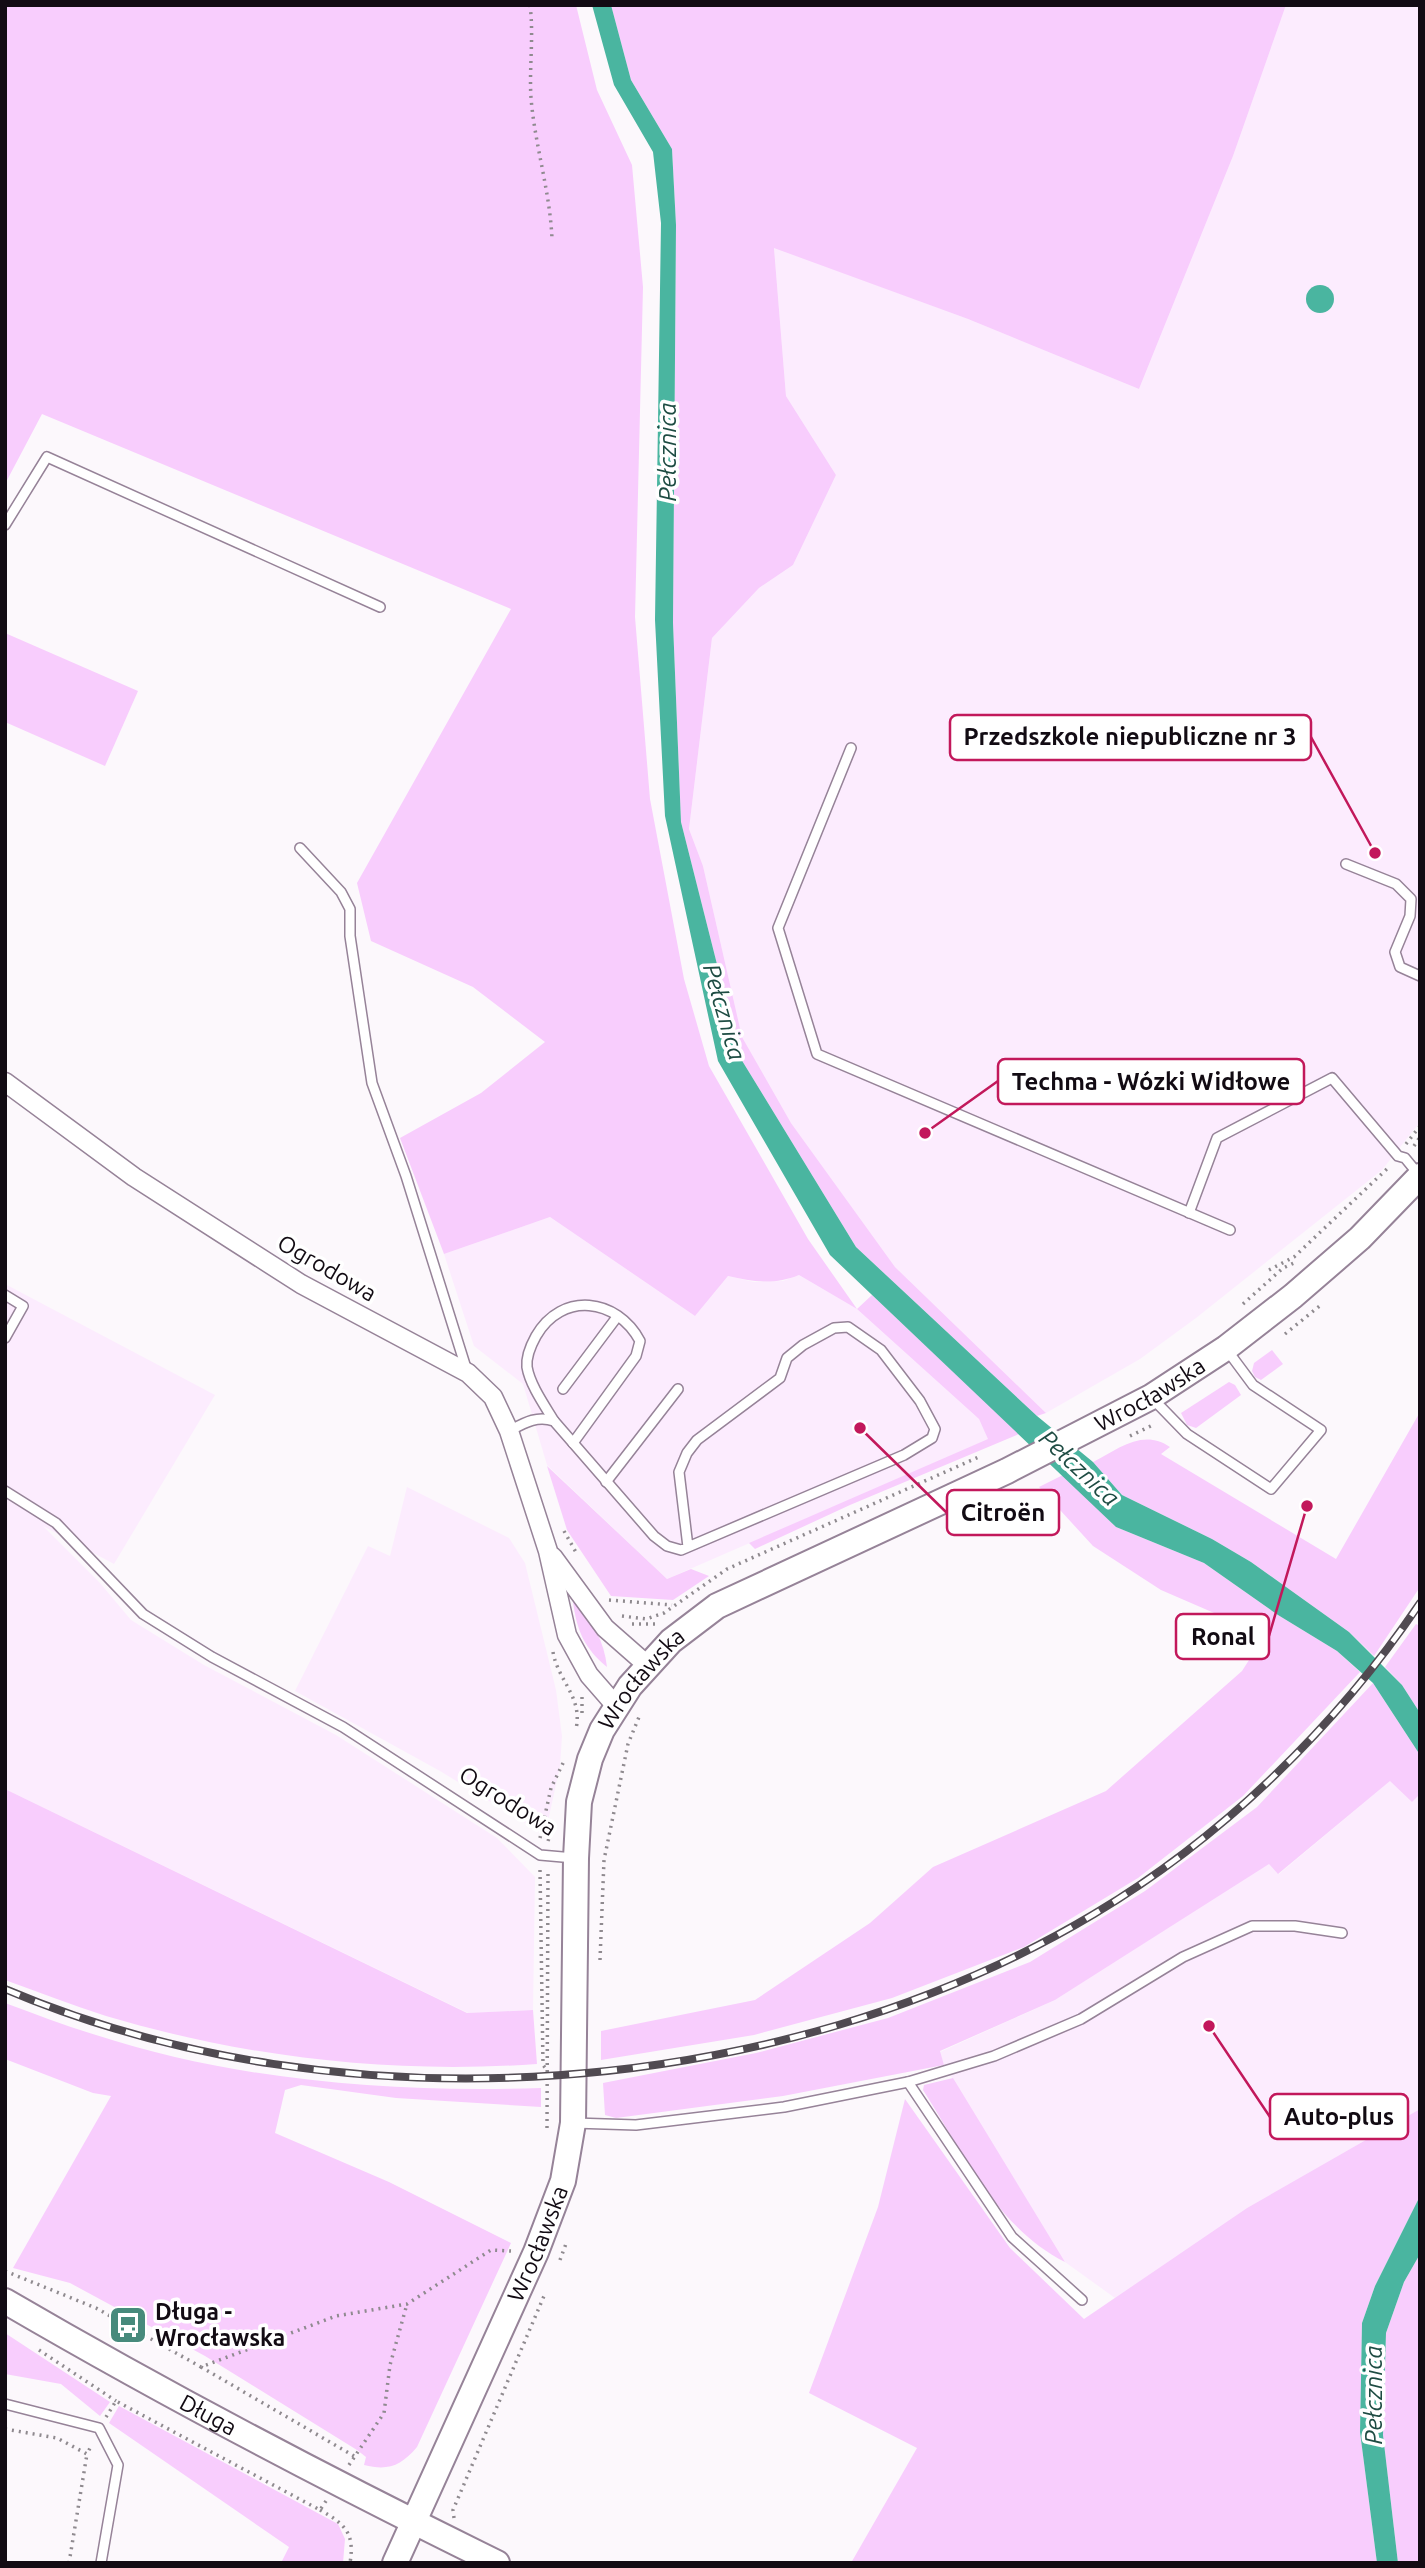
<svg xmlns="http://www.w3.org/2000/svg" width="1425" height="2568" font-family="Ubuntu,sans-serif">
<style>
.built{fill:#fcecfe}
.green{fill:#f8cdfd}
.water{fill:#4ab5a0}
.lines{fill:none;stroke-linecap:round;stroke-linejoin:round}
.lane-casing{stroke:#968398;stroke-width:12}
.street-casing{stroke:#968398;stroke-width:21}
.secondary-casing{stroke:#968398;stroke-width:28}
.path{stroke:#8f8a8f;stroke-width:3.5;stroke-dasharray:2 5;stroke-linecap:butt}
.lane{stroke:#fff;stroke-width:9}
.street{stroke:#fff;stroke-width:18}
.secondary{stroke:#fff;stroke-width:24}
.rail-casing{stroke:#504a51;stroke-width:8}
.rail{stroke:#fff;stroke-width:5;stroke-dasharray:16;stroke-linecap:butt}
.labels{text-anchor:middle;stroke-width:7;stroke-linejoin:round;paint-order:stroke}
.street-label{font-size:23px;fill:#120b13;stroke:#fff}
.poi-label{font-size:23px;font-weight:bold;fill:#120b13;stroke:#fff;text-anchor:start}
.water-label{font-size:24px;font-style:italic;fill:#1e4c43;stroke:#fff}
.leader{fill:none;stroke:#c2185b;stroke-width:2.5}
.callout-dot{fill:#c2185b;stroke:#fff;stroke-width:2.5}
.callout{fill:#fff;stroke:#c2185b;stroke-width:2.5}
.callout-label{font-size:24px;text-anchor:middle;font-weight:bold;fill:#120b13}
</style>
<rect width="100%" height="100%" fill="#fcf8fc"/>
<g class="built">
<path d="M1286,5H1420V1122L1382,1170L1196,1318L1140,1359L1046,1413L895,1267L791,1123L742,1037L703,866L689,829L712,638L759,588L793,565L836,475L786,396L774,247L968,319L1139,389L1233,156Z"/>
<path d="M550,1217L695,1316L728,1276L754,1282L783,1281L799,1275L857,1309L979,1419L989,1439L667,1579L547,1465L523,1384L474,1346L444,1254Z"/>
<path d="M5,1284L215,1395L114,1564L43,1526L100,1583L131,1620L204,1665L336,1735L497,1838L535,1877L533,2010L468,2013L5,1789Z"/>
<path d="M407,1487L509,1538L525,1563L556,1690L562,1736L560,1766L545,1835L440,1771L295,1691L368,1546L390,1556Z"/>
<path d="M1391,1780L1411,1801L1420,1794V2109L1247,2208L1115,2298L1065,2262L944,2065L940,2052L1055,2000L1269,1863L1279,1874Z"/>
</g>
<g class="green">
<path d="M5,5H576L597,90L632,165L643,287L635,617L650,799L684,979L709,1066L808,1239L857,1309L872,1295L1019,1434L850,1505L755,1549L749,1543L988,1439L979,1419L857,1309L799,1275C775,1285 753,1282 728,1276L695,1316L550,1217L444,1254L400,1138L481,1093L545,1042L473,987L371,941L357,883L511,609L42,414L5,484Z"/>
<path d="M611,5H1286L1233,156L1139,389L968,319L774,248L786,396L836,475L793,565L759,588L712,638L689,829L703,866L742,1037L791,1123L895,1267L1046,1413L1037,1416L856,1247L741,1059L681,822L673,623L676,225L672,149L631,80Z"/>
<path d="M5,633L138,691L105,766L5,722Z"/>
<path d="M1272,1350L1283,1364L1261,1380L1255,1377L1252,1371L1254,1363Z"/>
<path d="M1229,1382L1235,1385L1241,1395L1196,1428L1187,1425L1181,1413Z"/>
<path d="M1420,1412V1587L1374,1656L1349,1632L1251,1562L1212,1539L1122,1495L1093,1462C1118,1449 1143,1428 1170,1447L1161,1454L1336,1559Z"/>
<path d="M547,1466L667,1579L691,1569L709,1576L673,1600L611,1596L567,1530Z"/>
<path d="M1063,1475L1116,1527L1204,1563L1278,1615L1337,1651L1360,1672L1243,1796L1138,1878L1024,1947L892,1998L754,2035L601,2060V2031L755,2000L870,1923L933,1867L1106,1791L1242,1671L1265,1635L1161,1590L1093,1546L1039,1487Z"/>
<path d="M573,1602C593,1620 604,1641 607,1667C584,1648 577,1631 573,1602Z"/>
<path d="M1416,1624L1420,1626V1713L1402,1685L1385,1667Z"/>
<path d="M1373,1683L1420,1755V1794L1412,1802L1390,1781L1278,1874L1269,1864L1055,2000L940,2051L944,2065L783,2096L616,2118L605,2115L603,2083L756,2053L888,2018L1030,1962L1145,1891L1257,1807Z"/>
<path d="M5,1789L467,2013L533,2010L537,2064C391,2074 247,2058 106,2016C72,2005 39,1992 5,1980Z"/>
<path d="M5,2003C35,2014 66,2026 96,2035C237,2081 394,2093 541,2088V2107L396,2098L301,2085L285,2090L275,2133L389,2182L511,2243L417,2447C401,2466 388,2471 364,2465L366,2457L357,2450L205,2356L70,2283L13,2268L111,2096L93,2093L5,2059Z"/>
<path d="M953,2078L1065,2262C998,2229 962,2151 923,2090L924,2085Z"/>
<path d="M905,2099L1010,2248L1084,2319L1247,2208L1420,2109V2196L1375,2286L1362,2323L1360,2432L1377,2563H851L917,2448L809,2393L878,2207Z"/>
<path d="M1420,2254V2563H1398L1383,2435L1386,2333L1404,2282Z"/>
<path d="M5,2333L110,2402L100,2416L61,2384L5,2374Z"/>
<path d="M119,2406L338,2524L345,2539L343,2563H281L289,2547L109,2423Z"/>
</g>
<g class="water">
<path d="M592,5H611L631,80L672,149L676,225L673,623L681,822L741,1059L856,1247L1037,1416L1093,1462L1122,1495L1212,1539L1251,1562L1349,1632L1402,1685L1420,1713V1755L1373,1683L1337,1651L1278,1615L1204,1563L1116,1527L830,1255L718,1061L665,816L655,620L661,223L653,152L614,85Z"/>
<circle cx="1320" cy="299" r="14"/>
<path d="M1420,2196V2254L1404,2282L1386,2333L1383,2435L1398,2563H1377L1360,2432L1362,2323L1375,2286Z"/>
</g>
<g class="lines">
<defs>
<g id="lane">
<path d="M5,525L47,457L380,607"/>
<path d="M851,748L778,928L817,1054L1230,1230"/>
<path d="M300,848L341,892L350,909V936L372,1083L406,1176L467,1371"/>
<path d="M1346,864L1396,884L1411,899L1410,916L1395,952L1400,967L1420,976"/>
<path d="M1189,1213L1217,1138L1332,1078L1398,1156L1405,1158L1419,1175"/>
<path d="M5,1295L23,1306L5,1338"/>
<path d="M563,1389L617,1317"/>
<path d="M1152,1398L1187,1434L1271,1489L1321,1430L1253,1385L1227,1350"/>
<path d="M554,1421C545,1406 530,1385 527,1367C526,1357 531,1345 536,1336C562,1291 617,1298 640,1341L636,1356L573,1443"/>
<path d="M509,1431C524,1423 537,1415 554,1421L654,1536L667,1546L681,1550L904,1455L932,1438L935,1429L920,1401L881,1350L848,1327L834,1328L803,1345L787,1358L780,1378L697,1440L687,1453L679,1472L688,1547"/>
<path d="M606,1482L678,1389"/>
<path d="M5,1491L56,1523L143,1614L212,1657L343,1727L540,1855L574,1858"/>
<path d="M908,2082L1012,2237L1082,2300"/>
<path d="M574,2123L636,2125L784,2107L908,2082L994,2056L1081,2019L1183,1957L1252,1926H1295L1342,1933"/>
<path d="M5,2404L99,2428L118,2465L101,2563"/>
</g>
<g id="street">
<path d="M5,1082L134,1177L301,1284L468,1373L493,1397L509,1431L548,1551L567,1635L589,1675L616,1706"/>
<path d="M553,1557L605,1628L646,1664"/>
</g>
<g id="secondary">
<path id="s1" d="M5,2301C166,2395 330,2481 497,2563"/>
<path id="s2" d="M395,2563L536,2252L563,2181L573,2123L576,1858L579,1802L590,1759L602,1730L630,1686L671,1641L717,1606L1007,1471L1151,1397L1226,1348L1293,1296L1360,1238L1420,1176"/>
</g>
</defs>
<use href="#lane" class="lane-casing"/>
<use href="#street" class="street-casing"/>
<use href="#secondary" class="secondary-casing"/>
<g class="path">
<path d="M530,5C534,37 529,67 531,98C535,146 550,191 552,239"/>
<path d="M1406,1144L1420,1126"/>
<path d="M1414,1146L1420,1137"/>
<path d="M1269,1270L1294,1257L1389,1167"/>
<path d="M1243,1304L1283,1268L1294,1263"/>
<path d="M1285,1334L1322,1304"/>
<path d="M1130,1436L1155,1424"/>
<path d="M564,1531L577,1554"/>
<path d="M609,1600L672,1605"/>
<path d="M622,1616L646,1619L664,1613L727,1569L981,1456"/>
<path d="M632,1624H656"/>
<path d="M553,1652C558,1681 583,1697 576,1729"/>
<path d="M582,1697V1717"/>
<path d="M540,1838L551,1788L565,1759"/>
<path d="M548,1841L554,1825"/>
<path d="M540,1870L543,2065L547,2070"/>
<path d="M600,1960L604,1860L628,1744L639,1717"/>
<path d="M547,2128L548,1870"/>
<path d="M560,2260L567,2241"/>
<path d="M5,2271L96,2308L201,2367L336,2316L407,2304L491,2250L511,2251"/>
<path d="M39,2350L116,2401"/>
<path d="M201,2367L354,2456"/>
<path d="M106,2417L116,2401L320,2510L326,2501"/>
<path d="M5,2429L57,2438L87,2454L91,2446"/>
<path d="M349,2465L384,2413L390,2365L407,2304"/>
<path d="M320,2510C345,2524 355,2533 350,2563"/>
<path d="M454,2518L453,2510L544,2296"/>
<path d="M69,2563L87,2454"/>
</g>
<use href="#lane" class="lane"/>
<use href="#street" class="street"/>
<use href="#secondary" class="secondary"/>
<defs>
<path id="rail" d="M5,1989C341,2132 781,2101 1094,1914C1223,1837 1336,1727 1420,1603"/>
</defs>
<use href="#rail" class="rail-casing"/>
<use href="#rail" class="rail"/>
</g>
<defs>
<symbol id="bus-square" viewBox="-11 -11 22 22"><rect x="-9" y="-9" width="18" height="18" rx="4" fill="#478a7c" stroke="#fff"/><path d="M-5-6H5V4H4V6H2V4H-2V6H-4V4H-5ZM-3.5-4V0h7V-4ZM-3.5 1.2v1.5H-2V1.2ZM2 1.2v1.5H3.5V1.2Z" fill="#fff"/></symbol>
</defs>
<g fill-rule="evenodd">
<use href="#bus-square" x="106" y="2303" width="44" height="44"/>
</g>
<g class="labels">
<g class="street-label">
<text transform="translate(327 1268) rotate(30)" y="8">Ogrodowa</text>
<text dy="8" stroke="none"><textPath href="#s2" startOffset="1526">Wrocławska</textPath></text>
<text dy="8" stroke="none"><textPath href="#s2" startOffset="938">Wrocławska</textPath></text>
<text transform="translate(508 1801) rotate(32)" y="8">Ogrodowa</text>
<text dy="8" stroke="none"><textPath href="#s2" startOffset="350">Wrocławska</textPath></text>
<text dy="8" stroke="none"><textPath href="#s1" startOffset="233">Długa</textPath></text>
</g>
<g class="poi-label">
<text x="155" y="2320">Długa -<tspan x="155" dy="26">Wrocławska</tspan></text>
</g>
<g class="water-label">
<text transform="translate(668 452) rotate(-90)" y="8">Pełcznica</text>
<text transform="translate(724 1012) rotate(74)" y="8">Pełcznica</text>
<text transform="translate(1079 1468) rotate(43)" y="8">Pełcznica</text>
<text transform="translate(1374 2395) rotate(-90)" y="8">Pełcznica</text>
</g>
</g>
<path class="leader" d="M1375 853L1311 737M925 1133L998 1081M860 1428L947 1513M1307 1506L1269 1636M1209 2026L1270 2117"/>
<g class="callout-dot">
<circle cx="1375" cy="853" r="7"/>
<circle cx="925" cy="1133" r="7"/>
<circle cx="860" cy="1428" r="7"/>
<circle cx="1307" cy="1506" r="7"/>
<circle cx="1209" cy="2026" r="7"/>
</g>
<g class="callout">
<rect x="950" y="715" width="361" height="45" rx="7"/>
<rect x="998" y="1059" width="306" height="45" rx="7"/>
<rect x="947" y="1490" width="112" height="45" rx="7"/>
<rect x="1176" y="1614" width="93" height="45" rx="7"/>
<rect x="1270" y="2094" width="138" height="45" rx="7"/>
</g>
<g class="callout-label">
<text x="1130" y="745">Przedszkole niepubliczne nr 3</text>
<text x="1151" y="1090">Techma - Wózki Widłowe</text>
<text x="1003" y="1521">Citroën</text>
<text x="1223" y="1645">Ronal</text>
<text x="1339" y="2125">Auto-plus</text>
</g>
<rect width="1425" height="2568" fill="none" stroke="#120b13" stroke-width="14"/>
</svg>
